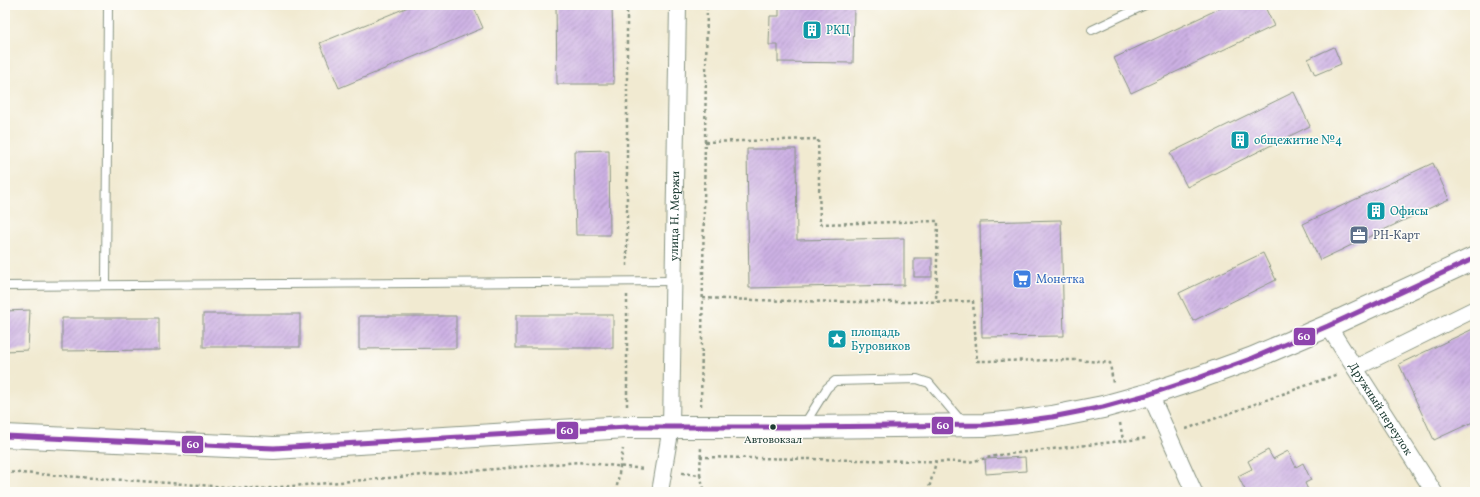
<svg xmlns="http://www.w3.org/2000/svg" width="1480" height="497" font-family="Vollkorn,serif">
<style>
.building{fill:url(#building-hatch)}
.lines{fill:none;stroke-linecap:round;stroke-linejoin:round}
.lane-casing{stroke:#889482;stroke-width:10}
.street-casing{stroke:#889482;stroke-width:18}
.secondary-casing{stroke:#889482;stroke-width:24}
.path{stroke:#889482;stroke-width:2.5;stroke-dasharray:3 3;stroke-linecap:butt}
.lane{stroke:#fff;stroke-width:8}
.street{stroke:#fff;stroke-width:16}
.secondary{stroke:#fff;stroke-width:22}
.bus-1-casing{stroke:#fdfcf7;stroke-width:8}
.bus-1{stroke:#8e44ad;stroke-width:5}
.bus-dot{fill:#1f3d34;stroke:#fdfcf7;stroke-width:1.5}
.labels{text-anchor:middle;stroke-width:3;stroke-linejoin:round;paint-order:stroke}
.bus-label{font-size:11px;fill:#1f3d34;stroke:#fdfcf7}
.culture-label{font-size:12px;fill:#0d838f;stroke:#fdfcf7;text-anchor:start}
.street-label{font-size:12px;fill:#1f3d34;stroke:#fdfcf7}
.service-label{font-size:12px;fill:#4e5e75;stroke:#fdfcf7;text-anchor:start}
.shop-label{font-size:12px;fill:#366cbe;stroke:#fdfcf7;text-anchor:start}
.line-badge{stroke:#fdfcf7;stroke-width:1.5}
.badge-label{font-size:11px;text-anchor:middle;font-weight:bold;fill:#fff}
</style>
<defs>
<pattern id="building-hatch" width="6" height="6" patternUnits="userSpaceOnUse"><rect width="6" height="6" fill="#cdb1e4"/><path d="M-1 1l2-2M0 6l6-6M5 7l2-2" fill="none" stroke="#a691ba"/></pattern>
</defs>
<rect width="100%" height="100%" fill="#fdfcf7"/>
<filter id="ink" filterUnits="userSpaceOnUse"><feTurbulence type="fractalNoise" baseFrequency=".025" numOctaves="2"/><feDisplacementMap in="SourceGraphic" scale="8" xChannelSelector="R" yChannelSelector="G"/><feConvolveMatrix kernelMatrix="1 2 1 2 8 2 1 2 1" color-interpolation-filters="sRGB"/></filter>
<filter id="wash" filterUnits="userSpaceOnUse"><feTurbulence type="fractalNoise" baseFrequency=".012" numOctaves="4" result="noise"/><feDisplacementMap in="SourceGraphic" scale="16" xChannelSelector="R" yChannelSelector="G"/><feGaussianBlur stdDeviation="0.9" result="paint"/><feColorMatrix in="noise" values="0 0 0 0 0 0 0 0 0 0 0 0 0 0 0 0 0 1.4 0 .05"/><feComposite in="paint" operator="in"/></filter>
<g filter="url(#wash)">
<rect width="100%" height="100%" fill="#f1ead1"/>
<g id="blocks">
<g class="building">
<path d="M413,5H473L483,28L339,88L320,43Z"/>
<path d="M556,5H612L614,84H557Z"/>
<path d="M779,5H854L853,63L778,62V45H769L770,16H779Z"/>
<path d="M1227,5H1264L1274,26L1131,93L1114,58Z"/>
<path d="M1334,47L1341,64L1315,75L1308,59Z"/>
<path d="M1294,92L1310,126L1187,187L1170,153Z"/>
<path d="M747,149H796L797,240L904,238V285L749,288Z"/>
<path d="M609,150L610,235H576L574,151Z"/>
<path d="M1433,163L1449,199L1320,260L1303,224Z"/>
<path d="M1061,220L1064,336L982,337L980,222Z"/>
<path d="M1263,253L1276,280L1193,321L1179,293Z"/>
<rect x="914" y="258" width="18" height="19"/>
<path d="M30,310L28,350L5,351V311Z"/>
<rect x="203" y="314" width="97" height="33"/>
<rect x="516" y="315" width="97" height="33"/>
<path d="M359,316H456V348L359,349Z"/>
<path d="M62,318H159V350L62,351Z"/>
<path d="M1475,328V421L1434,440L1399,364Z"/>
<path d="M1268,450L1273,459L1288,451L1296,467L1303,463L1311,480L1305,483L1309,492H1246L1238,476L1252,469L1248,461Z"/>
<path d="M1025,457L1026,471L986,474L985,459Z"/>
</g>
</g>
</g>
<g filter="url(#ink)">
<use href="#blocks" fill-opacity="0" stroke="#889482" stroke-width="1"/>
<g class="lines">
<defs>
<g id="lane">
<path d="M1092,30L1145,5"/>
<path d="M106,284L108,5"/>
<path d="M5,286L673,281"/>
<path d="M804,425L827,388L835,381L917,379L929,383L962,422"/>
</g>
<g id="street">
<path id="s1" d="M1328,326L1434,492"/>
<path d="M1355,368L1475,309"/>
<path d="M1150,394L1194,492"/>
<path id="s2" d="M660,492L671,427L678,5"/>
</g>
<path id="secondary" d="M5,436L274,448L627,427H803L984,425L1015,422L1052,417L1103,407L1150,394L1198,378L1253,358L1328,326L1475,258"/>
</defs>
<use href="#lane" class="lane-casing"/>
<use href="#street" class="street-casing"/>
<use href="#secondary" class="secondary-casing"/>
<g class="path">
<path d="M705,142L818,139L820,224L938,221L936,302"/>
<path d="M627,266V5"/>
<path d="M703,298C793,302 883,303 973,301L977,361L1077,360L1110,363L1113,383"/>
<path d="M627,406V295"/>
<path d="M701,406L707,5"/>
<path d="M1120,423L1123,440"/>
<path d="M1186,429L1338,374"/>
<path d="M700,457L969,462L1000,455L1148,438"/>
<path d="M5,472L258,489L578,462L645,469"/>
<path d="M682,473L700,475L701,447"/>
<path d="M700,475L705,492"/>
<path d="M616,492L623,449"/>
<path d="M928,492L936,462"/>
</g>
<use href="#lane" class="lane"/>
<use href="#street" class="street"/>
<use href="#secondary" class="secondary"/>
<defs>
<path id="bus-1" d="M5,436L274,448L627,427H803L984,425L1015,422L1052,417L1103,407L1150,394L1198,378L1253,358L1328,326L1475,258"/>
</defs>
<use href="#bus-1" class="bus-1-casing"/>
<use href="#bus-1" class="bus-1"/>
</g>
</g>
<defs>
<symbol id="building-square" viewBox="-11 -11 22 22"><rect x="-9" y="-9" width="18" height="18" rx="4" fill="#0f9aa8" stroke="#fdfcf7"/><path d="M-4-6H4V6H1V3H-1V6H-4ZM-2.5-4.3h1.7v1.8h-1.7ZM.8-4.3h1.7v1.8H.8ZM-2.5-1h1.7V.8h-1.7ZM.8-1h1.7V.8H.8Z" fill="#fff"/></symbol>
<symbol id="office-square" viewBox="-11 -11 22 22"><rect x="-9" y="-9" width="18" height="18" rx="4" fill="#5c6f8a" stroke="#fdfcf7"/><path d="M-6-3h4V-5.5h4V-3h4V5H-6ZM-1-4.5V-3h2v-1.5ZM-6 0V1H6V0Z" fill="#fff"/></symbol>
<symbol id="supermarket-square" viewBox="-11 -11 22 22"><rect x="-9" y="-9" width="18" height="18" rx="4" fill="#3f7fe0" stroke="#fdfcf7"/><path d="M-6-5.5h2.5l.6 2H6L4.5 2H-2.5L-4.4-4H-6ZM-1.5 3.2a1.3 1.3 0 1 0 .1 0ZM3 3.2a1.3 1.3 0 1 0 .1 0Z" fill="#fff"/></symbol>
<symbol id="sight-square" viewBox="-11 -11 22 22"><rect x="-9" y="-9" width="18" height="18" rx="4" fill="#0f9aa8" stroke="#fdfcf7"/><path d="M0-6L1.8-2.2L6-1.7L2.9 1.2L3.7 5.4L0 3.3L-3.7 5.4L-2.9 1.2L-6-1.7L-1.8-2.2Z" fill="#fff"/></symbol>
</defs>
<g fill-rule="evenodd">
<use href="#building-square" x="801" y="19" width="22" height="22"/>
<use href="#building-square" x="1229" y="129" width="22" height="22"/>
<use href="#building-square" x="1365" y="200" width="22" height="22"/>
<use href="#office-square" x="1348" y="224" width="22" height="22"/>
<use href="#supermarket-square" x="1011" y="268" width="22" height="22"/>
<use href="#sight-square" x="826" y="328" width="22" height="22"/>
</g>
<circle class="bus-dot" cx="773" cy="427" r="3.5"/>
<g class="labels">
<g class="bus-label">
<text x="773" y="443">Автовокзал</text>
</g>
<g class="culture-label">
<text x="826" y="34">РКЦ</text>
<text x="1254" y="144">общежитие №4</text>
<text x="1390" y="215">Офисы</text>
<text x="851" y="336">площадь<tspan x="851" dy="14">Буровиков</tspan></text>
</g>
<g class="street-label">
<text dy="4" stroke="none"><textPath href="#s2" startOffset="277">улица Н. Мержи</textPath></text>
<text dy="4" stroke="none"><textPath href="#s1" startOffset="98">Дружный переулок</textPath></text>
</g>
<g class="service-label">
<text x="1373" y="239">РН-Карт</text>
</g>
<g class="shop-label">
<text x="1036" y="283">Монетка</text>
</g>
</g>
<g class="line-badge">
<rect x="1293" y="327" width="23" height="19" rx="4" fill="#8e44ad"/>
<rect x="931" y="416" width="23" height="19" rx="4" fill="#8e44ad"/>
<rect x="556" y="421" width="23" height="19" rx="4" fill="#8e44ad"/>
<rect x="181" y="435" width="23" height="19" rx="4" fill="#8e44ad"/>
</g>
<g class="badge-label">
<text x="1304" y="340">60</text>
<text x="943" y="429">60</text>
<text x="567" y="434">60</text>
<text x="193" y="448">60</text>
</g>
<rect width="1480" height="497" fill="none" stroke="#fdfcf7" stroke-width="20"/>
</svg>
